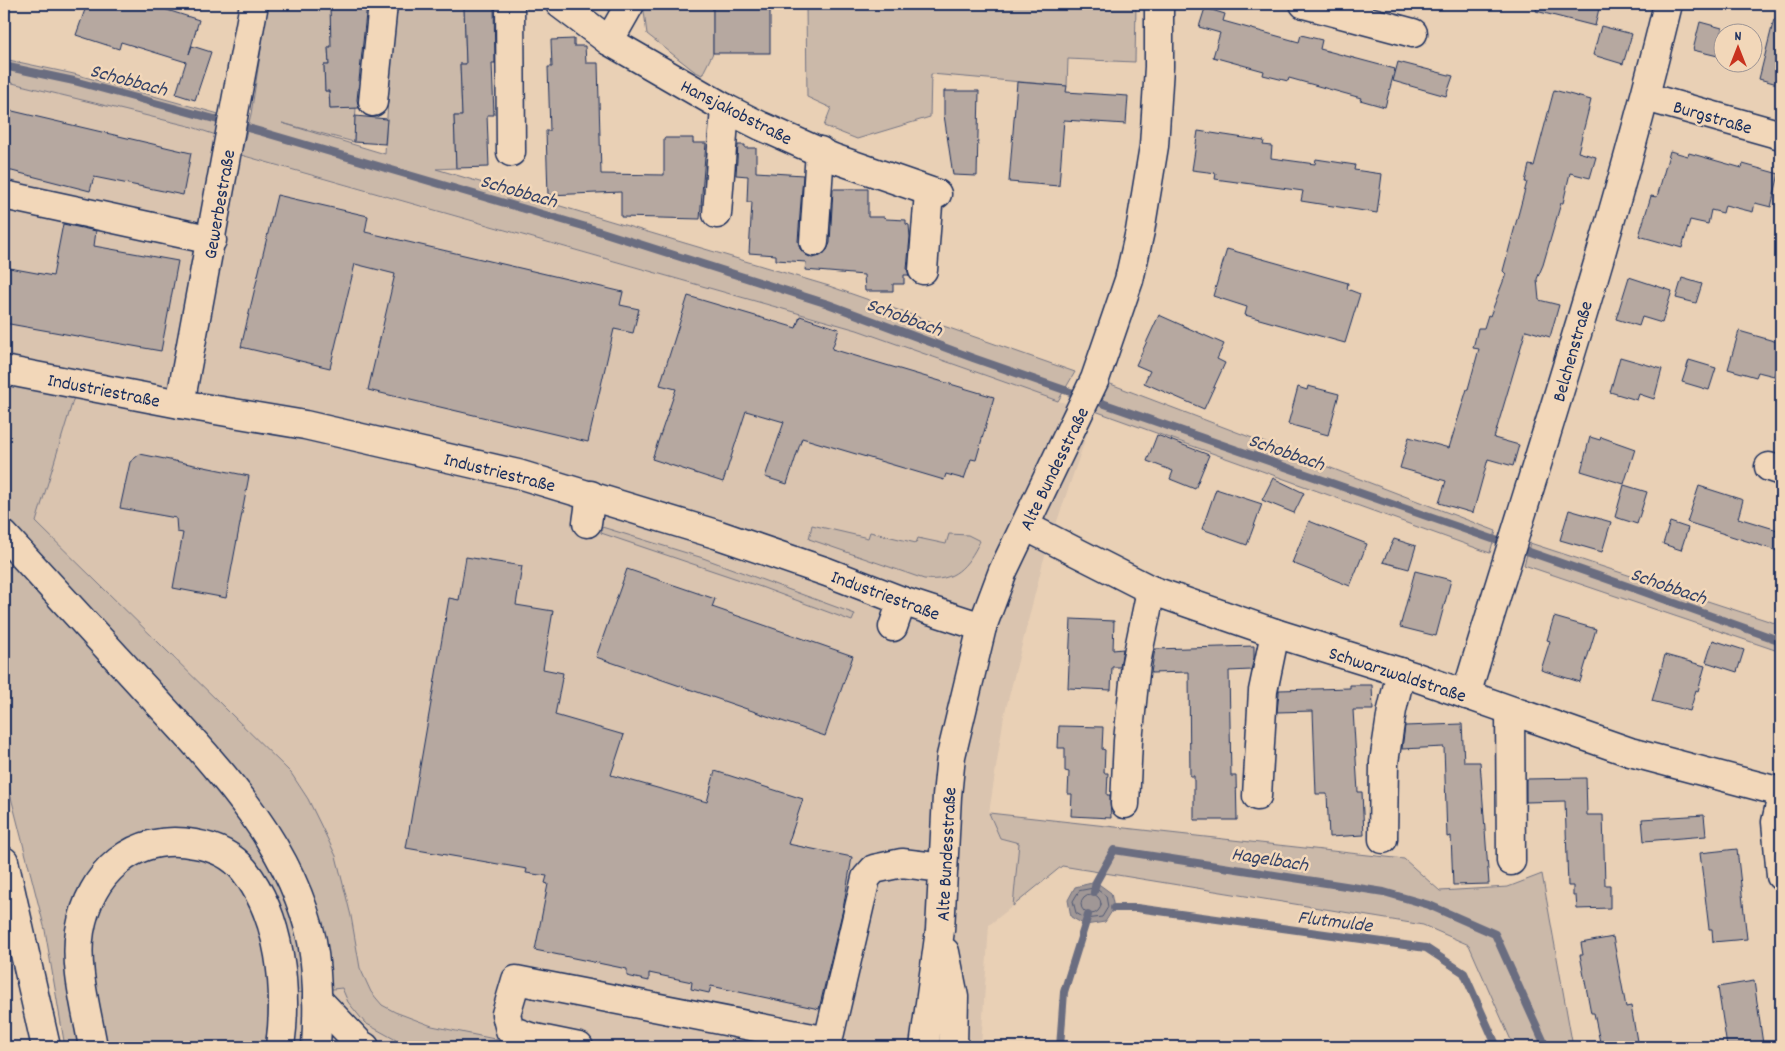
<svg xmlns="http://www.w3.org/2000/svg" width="1785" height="1051" font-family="Dekko,sans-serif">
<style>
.built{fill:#dac4af}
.green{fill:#cbb9a9;stroke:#737484}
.water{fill:#a09796;stroke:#6b6d80}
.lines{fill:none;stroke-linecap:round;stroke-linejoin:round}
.shore{stroke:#505974;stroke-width:1}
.stream{stroke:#6b6d80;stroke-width:8}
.building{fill:#b6a8a0;stroke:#1b2f5e}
.minor-casing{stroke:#1b2f5e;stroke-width:31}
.highway-casing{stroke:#1b2f5e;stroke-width:31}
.minor{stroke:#f2d7b9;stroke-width:28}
.highway{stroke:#f2d7b9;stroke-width:28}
.labels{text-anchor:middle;stroke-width:5;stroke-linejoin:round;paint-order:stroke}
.street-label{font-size:19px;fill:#1b2f5e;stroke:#f2d7b9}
.water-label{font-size:20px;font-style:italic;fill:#364469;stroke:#f2d7b9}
</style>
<rect width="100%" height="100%" fill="#e9d0b5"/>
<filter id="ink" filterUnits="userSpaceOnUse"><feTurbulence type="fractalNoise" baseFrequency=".02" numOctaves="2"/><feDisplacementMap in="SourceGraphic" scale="10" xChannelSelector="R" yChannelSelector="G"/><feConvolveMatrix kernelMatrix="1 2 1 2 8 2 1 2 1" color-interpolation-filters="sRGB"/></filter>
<g filter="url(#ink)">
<g class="built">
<path d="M4,81L189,126L219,136L226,116L249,123L241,156L857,330L1058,401L1095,411L1043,562L1004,716L989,813L1000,838L1019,843L1013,906L989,925L981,1047H533L433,1026L395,1012L382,1005L371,992L360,968L351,916L308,799L291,773L36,522L73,397L4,381Z"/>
<path d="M343,988L348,1002L365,1023L396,1040L423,1047H265L268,1021V996Z"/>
</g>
<g class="green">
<path d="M268,4H333L330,5L336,47H328L329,65H324L325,91H329L330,109L356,108L354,142L282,123L385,154L393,4H467V6L464,7L466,64H460L462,116H454L456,168L436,169L829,286L1075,372L1058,401L857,330L241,155L251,114Z"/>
<path d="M643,4H713V53L702,75L694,71L647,34Z"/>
<path d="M806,4H1136L1135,62L1068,59L1067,86L931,74L930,117L857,139L824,126L831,108L807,97Z"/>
<path d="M4,59L74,74L226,116L219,136L189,126L4,81Z"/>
<path d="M4,381L74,397L36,522L291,773L308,799L336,856L351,916L360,968L371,992L382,1005L395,1012L432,1026L533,1047H423L396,1040L365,1023L348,1002L342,988L268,996V1021L265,1047H65L45,930L4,770Z"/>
<path d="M1108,383L1496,531L1490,553L1095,411Z"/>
<path d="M812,525L868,538L870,532L916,543L918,538L946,544L949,534L968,535L980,541C967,567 955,582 924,579L809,539Z"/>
<path d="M602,527L703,558L855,614L852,621L761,587L601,533Z"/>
<path d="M1530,543L1781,625V652L1524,565Z"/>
<path d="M989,813L1404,859L1440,891L1508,887L1542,874L1573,1047H1514L1469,945L1423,925L1062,866L1013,906L1019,843L1000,838Z"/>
</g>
<path class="water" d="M1096,882L1111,893L1114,908L1105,922L1085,925L1071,917L1068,900L1075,887Z"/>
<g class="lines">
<g class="shore">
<path d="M1095,888L1106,896L1108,907L1102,917L1086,919L1076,913L1073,901L1079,891Z"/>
<circle cx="1091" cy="904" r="10"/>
</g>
<g class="stream">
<path d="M4,66L74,81L262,132L583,226L828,304L973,358L1630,587L1781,641"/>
<path d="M1094,892L1096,882L1114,850L1384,892L1429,905L1495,934L1546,1047"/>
<path d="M1114,908H1137L1426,948L1464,973L1497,1047"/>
<path d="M1060,1047L1064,992L1088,915"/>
</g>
</g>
<g class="building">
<path d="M87,4H148L199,20L189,54L192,46L211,52L195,100L176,94L186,62L121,42L119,49L76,35Z"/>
<path d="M330,4H367L357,100L359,108L330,109L329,91H325L324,65H329L328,47H331Z"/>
<path d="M467,4H488V6L494,5L495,63H492L494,115H487L489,167L456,168L454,116H462L460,64H466L464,7L467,6Z"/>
<rect x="713" y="4" width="57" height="49"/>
<path d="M1537,4H1600L1595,26L1536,11Z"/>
<path d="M1205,8L1225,14L1223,21L1299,42L1301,35L1322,40L1320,49L1395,69L1385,107L1360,100L1361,98L1289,78L1288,81L1263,75L1264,71L1213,57L1220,33L1199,27Z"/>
<path d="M1774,19H1781V85L1759,79Z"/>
<path d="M1700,22L1722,28V57L1693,50Z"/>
<path d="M1601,26L1632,34L1623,64L1593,55Z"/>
<path d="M574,39V46H585L586,63H598L601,174L664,175V138H693V143H706L700,219L621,217V192L548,195L546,131H550L548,67H552L551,40Z"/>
<path d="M1398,62L1453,76L1446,96L1393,81Z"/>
<path d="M1017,82L1067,86L1066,92L1128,96L1126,124L1064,120L1059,186L1009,182Z"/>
<path d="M1554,90L1591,100L1578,152L1596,157L1590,178L1570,173L1563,203H1561L1543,265L1537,279L1539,300L1559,305L1550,337L1526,330L1494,438L1519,445L1513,466L1488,459L1473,513L1439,503L1446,481L1400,468L1409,437L1449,448L1467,389H1468L1479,349L1473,348L1478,328H1484L1488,315L1490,316L1506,274L1503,271L1527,182H1525L1529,165L1534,166Z"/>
<path d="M944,91H979L977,176L953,175L944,115Z"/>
<path d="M4,109L191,153L183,195L94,177L90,191L4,169Z"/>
<path d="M355,116L387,119L385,144L354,142Z"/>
<path d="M1198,131L1264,141L1263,145L1272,146L1271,158L1315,164L1316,159L1355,165L1354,170L1382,174L1377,213L1301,201L1303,191L1215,179L1216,173L1192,170Z"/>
<path d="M738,145H745V148H756V172L803,175L798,241L800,249L806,255L812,258L820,256L827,250L830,243L833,189H868V217H884L886,219L906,220V224L909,225L910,237L907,269L909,275H904V284H893V291H865L864,275L805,270L806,262L776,260V255L749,253L752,202H747L748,176L736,175Z"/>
<path d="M1670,151L1688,156L1689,153L1742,168L1743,164L1779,174L1771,207L1755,203L1753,212L1725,205L1723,213L1711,210L1708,224L1690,220L1682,248L1639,236L1651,196L1657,197Z"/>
<path d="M277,195L368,216L365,232L623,292L620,305L639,309L633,333L614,329L588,442L368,390L395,274L355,264L330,368L241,347Z"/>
<path d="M63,224L96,231L94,246L178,261L161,351L4,323V267L53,276Z"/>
<path d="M1227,249L1348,283L1347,289L1360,294L1345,343L1245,315L1247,307L1213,296Z"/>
<path d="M1629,277L1672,291L1662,323L1642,317L1639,326L1616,319Z"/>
<path d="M1682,278L1702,284L1696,303L1676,298Z"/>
<path d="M688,296L796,328L800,316L839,329L832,349L994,397L976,460L971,459L964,479L946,474L944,480L802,438L787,484L765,477L784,422L746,411L723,482L652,459L676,389L660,385Z"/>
<path d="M1159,315L1224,344L1217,359L1225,363L1204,409L1144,383L1150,371L1136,365Z"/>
<path d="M1739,331L1781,343V351L1774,376L1758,372L1756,377L1728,369Z"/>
<path d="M1620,357L1662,369L1654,399L1639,394L1637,400L1610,392Z"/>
<path d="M1689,360L1716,368L1709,390L1682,382Z"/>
<path d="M1308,386L1339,394L1328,435L1288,424L1298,387L1307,390Z"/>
<path d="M1157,435L1209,455L1195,489L1170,479L1173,471L1147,461Z"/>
<path d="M1590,437L1600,440L1601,437L1635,449L1624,484L1581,471Z"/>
<path d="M140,454L249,476L226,598L173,588L183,533L177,532L176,518L120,508L130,462Z"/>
<path d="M1273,478L1304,493L1294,513L1262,500Z"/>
<path d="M1624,485L1647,492L1637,524L1615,517Z"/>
<path d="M1699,486L1743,500L1738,518L1781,531V552L1687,522Z"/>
<path d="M1216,489L1262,504L1247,545L1202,529Z"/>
<path d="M1569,510L1611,522L1602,552L1560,540Z"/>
<path d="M1309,521L1367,544L1350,586L1292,563Z"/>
<path d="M1670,522L1688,528L1681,550L1663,544Z"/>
<path d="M1394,539L1416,546L1409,569L1383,562Z"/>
<path d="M466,557L522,566L516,605L553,611L543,669L563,673L555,715L624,735L611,775L707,802L715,771L803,799L788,844L852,857L843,909L819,1009L711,986L709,993L691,989L692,982L649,973V981L627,976V969L535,950L548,884L545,883L547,876L526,873L527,869L406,848L449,598L459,600Z"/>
<path d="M627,569L715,599L712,607L853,656L825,736L596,657Z"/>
<path d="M1415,571L1451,580L1436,636L1400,627Z"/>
<path d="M1554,617L1596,629L1580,682L1541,670L1550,641L1547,640Z"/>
<path d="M1071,619L1114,621L1113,650L1123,649L1120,667H1112L1111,690L1068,688Z"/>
<path d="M1713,640L1744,650L1737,672L1706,662Z"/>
<path d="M1254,646V658L1251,670L1229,671L1231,776H1236L1237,820H1194V776H1190L1189,672L1151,673L1155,649Z"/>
<path d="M1665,655L1705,666L1698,691L1696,690L1690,711L1652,701Z"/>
<path d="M1350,685H1372L1373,710H1353L1358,792H1362L1364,835L1329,837L1327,794H1316L1313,711L1277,712L1279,693V690L1350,688Z"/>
<path d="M1462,724L1464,762H1480L1489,884L1453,885L1451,836L1447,837L1444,747L1402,749L1405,726Z"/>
<path d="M1059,726L1103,727L1102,749L1105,750L1104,773H1108L1107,795H1110L1111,818L1071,816L1072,794H1068L1069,772L1065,771V748H1058Z"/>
<path d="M1586,778L1587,815H1603L1605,885H1610V908L1577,909L1576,896H1573V886H1568L1565,801L1526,802V779Z"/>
<path d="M1704,815L1706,836L1644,841L1642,819Z"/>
<path d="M1737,849L1747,939L1713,942L1712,929H1709L1700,853Z"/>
<path d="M1613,937L1626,1007L1631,1006L1638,1047H1601L1594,1013H1591L1580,955H1583L1581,943Z"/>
<path d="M1754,981L1763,1044L1727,1047L1718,987Z"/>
</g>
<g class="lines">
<defs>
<g id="minor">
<path d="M510,4L511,152"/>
<path d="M560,4L609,41L725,108L761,126L833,158L937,194"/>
<path d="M1304,4L1413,33"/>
<path d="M609,41L630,4"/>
<path d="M1646,97L1781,135"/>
<path d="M373,102L383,4"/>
<path d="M4,195L212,240"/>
<path d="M717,214L725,108"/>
<path d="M814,242L820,151"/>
<path d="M923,270L929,192"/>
<path d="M4,370L180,404L305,425L518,474L719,535L827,572L902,601L982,627"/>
<path d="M180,404L254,4"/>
<path d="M1769,467L1781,471"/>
<path d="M587,523L591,495"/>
<path d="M1025,526L1151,590L1275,633L1416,677L1630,752L1781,792"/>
<path d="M893,627L902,601"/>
<path d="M1466,695C1535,465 1612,237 1668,4"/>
<path d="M1510,711L1511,861"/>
<path d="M1257,796L1263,691L1275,633"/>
<path d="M1781,800L1776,822L1781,876"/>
<path d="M1125,804L1128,741L1136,663L1151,590"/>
<path d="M1383,839L1384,762L1392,710L1401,672"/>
<path d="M945,952L954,997L953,1047"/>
<path d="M579,1047L530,1037L510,1030L506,1014L516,980L828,1041L866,878L874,869L902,863L943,868"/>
<path d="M924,1047L940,930L947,796L951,756L982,627L1003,571L1095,379L1129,280L1140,231L1154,146L1159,67V4"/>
</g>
<g id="highway">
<path d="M4,535C53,588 102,641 150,694C216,766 291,842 312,941C318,974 318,1014 316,1047"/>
<path d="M4,861L46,1047"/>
<path d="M317,999L360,1044L365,1047"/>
<path d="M93,1047C87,1011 74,967 80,931C90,873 134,832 195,844C213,847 232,855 244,870C281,917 288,989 280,1047"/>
</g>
</defs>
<use href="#minor" class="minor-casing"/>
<use href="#highway" class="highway-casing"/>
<use href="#minor" class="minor"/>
<use href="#highway" class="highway"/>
</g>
</g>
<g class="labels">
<g class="street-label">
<text transform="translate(737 111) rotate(27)" y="7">Hansjakobstraße</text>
<text transform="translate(1713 116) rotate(16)" y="7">Burgstraße</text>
<text transform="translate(218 204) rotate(-80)" y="7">Gewerbestraße</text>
<text transform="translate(1571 351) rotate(-74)" y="7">Belchenstraße</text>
<text transform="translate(104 389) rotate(11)" y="7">Industriestraße</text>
<text transform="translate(1053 468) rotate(-64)" y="7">Alte Bundesstraße</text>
<text transform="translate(500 471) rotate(14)" y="7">Industriestraße</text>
<text transform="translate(886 594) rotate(20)" y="7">Industriestraße</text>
<text transform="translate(1398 673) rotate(18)" y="7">Schwarzwaldstraße</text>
<text transform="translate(945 854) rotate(-87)" y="7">Alte Bundesstraße</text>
</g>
<g class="water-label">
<text transform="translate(129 79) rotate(15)" y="7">Schobbach</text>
<text transform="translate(519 190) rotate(16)" y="7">Schobbach</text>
<text transform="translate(905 316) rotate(20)" y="7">Schobbach</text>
<text transform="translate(1287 451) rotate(19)" y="7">Schobbach</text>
<text transform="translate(1669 585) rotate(19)" y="7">Schobbach</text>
<text transform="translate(1270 858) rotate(9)" y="7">Hagelbach</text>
<text transform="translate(1335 920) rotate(7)" y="7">Flutmulde</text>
</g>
</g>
<rect width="1785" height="1051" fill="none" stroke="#f2d7b9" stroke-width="20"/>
<rect x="10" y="10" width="1765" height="1031" fill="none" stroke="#1b2f5e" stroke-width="2" filter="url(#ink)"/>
<g transform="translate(1738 48)"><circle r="24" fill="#f2d7b9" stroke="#9c9495"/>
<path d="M0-4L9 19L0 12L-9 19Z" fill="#c8321e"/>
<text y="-8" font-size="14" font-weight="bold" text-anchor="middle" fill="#1b2f5e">N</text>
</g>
</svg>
